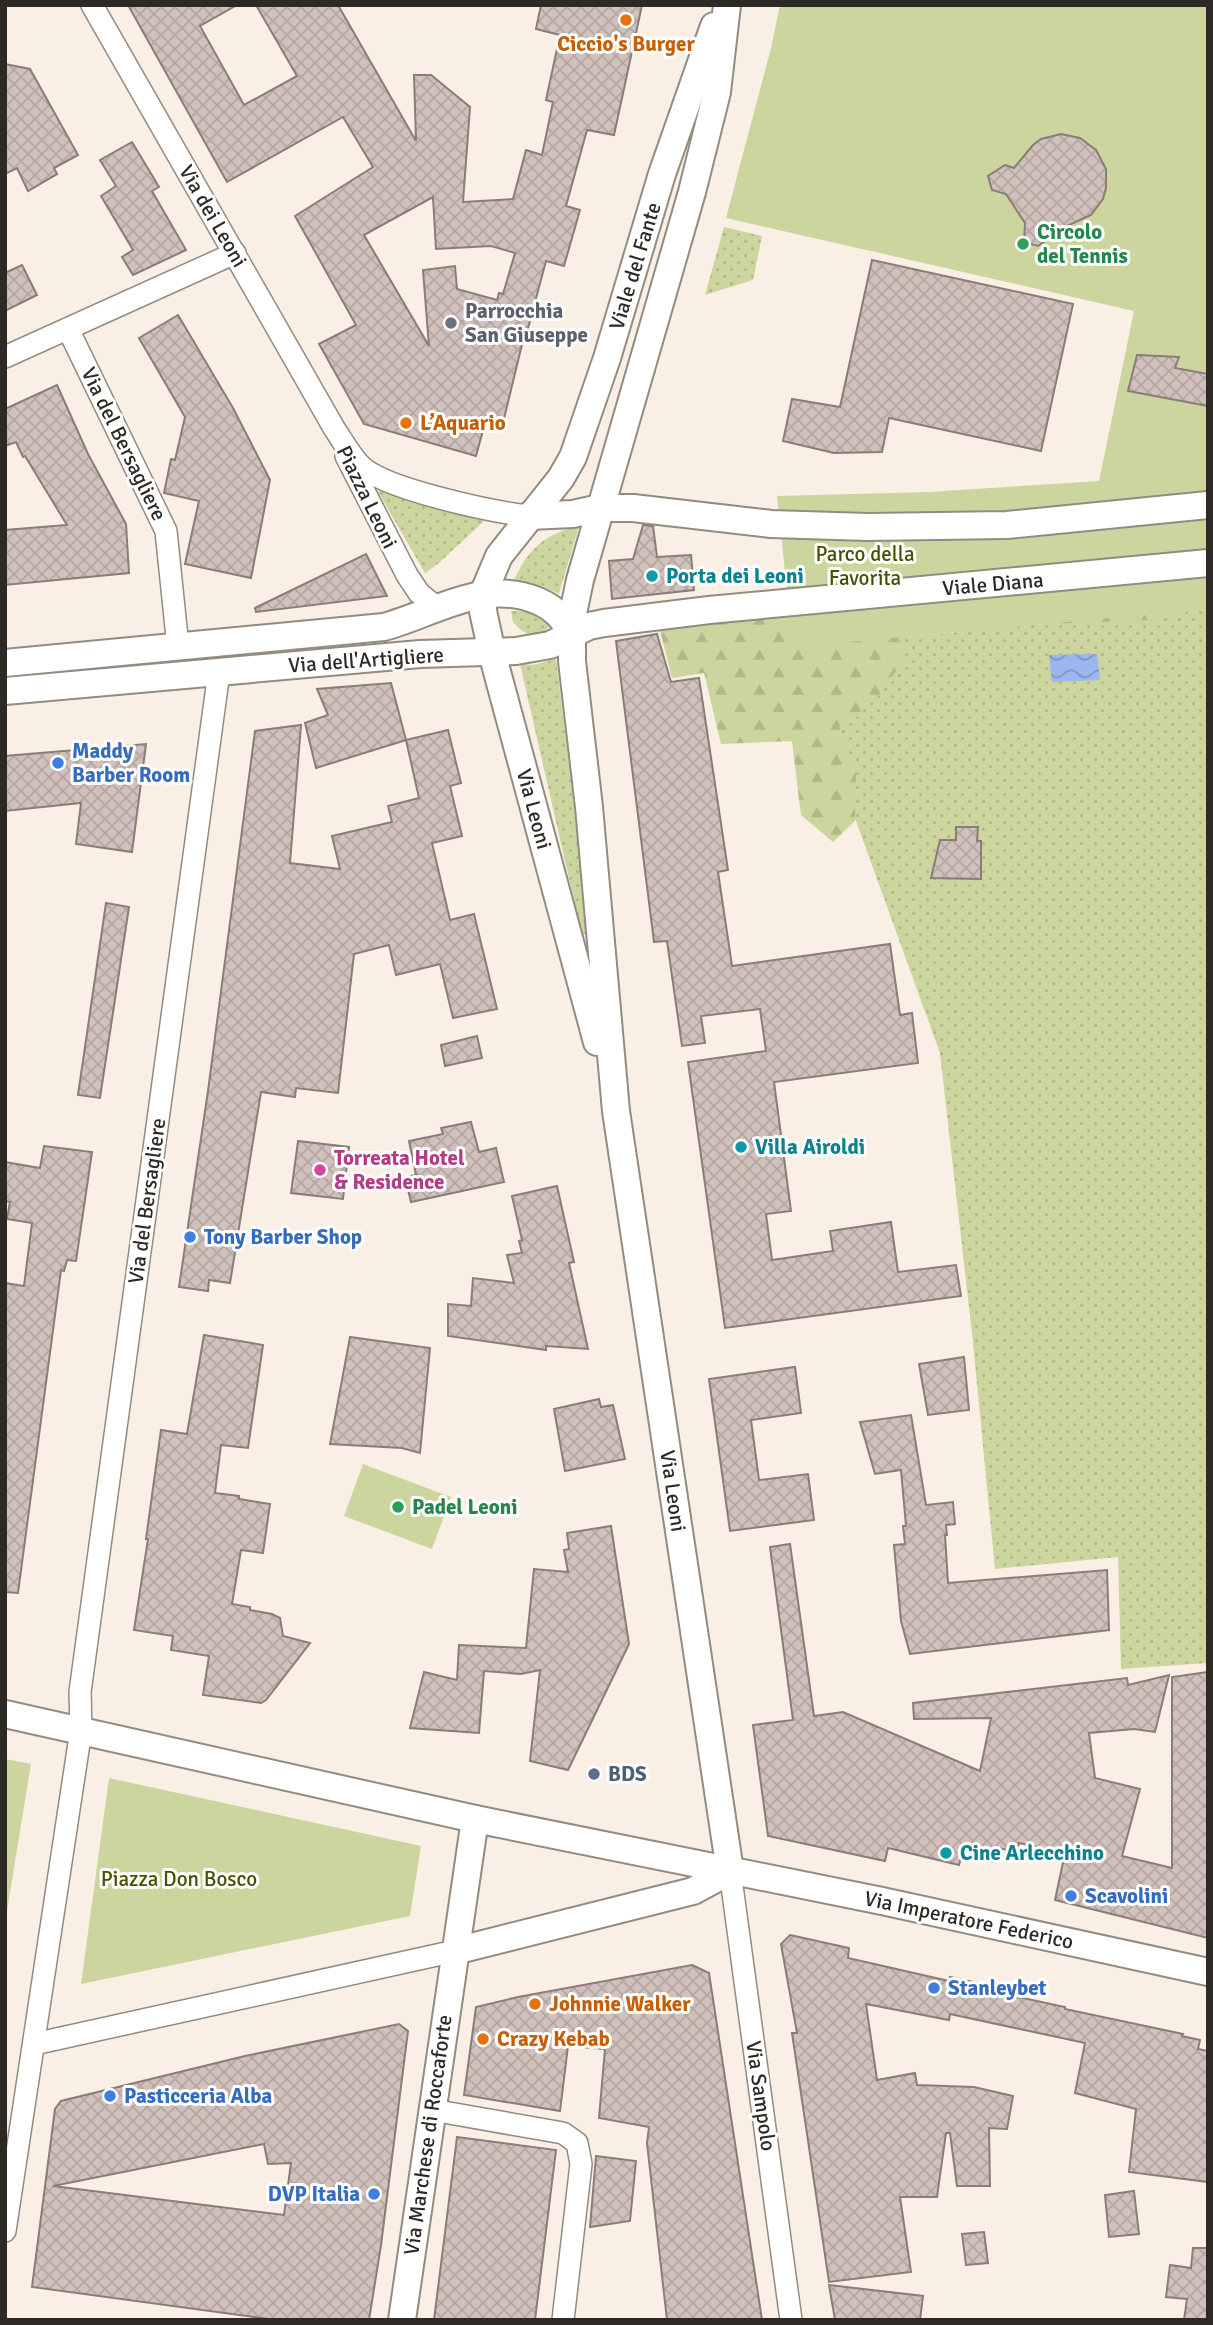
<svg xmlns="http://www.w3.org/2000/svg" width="1213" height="2325" font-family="Signika,sans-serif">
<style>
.grass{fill:url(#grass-dots)}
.forest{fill:url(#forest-firs)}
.park{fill:#cdd59f}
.water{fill:url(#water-waves)}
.building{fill:url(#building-cross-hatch);stroke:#8a7c78;stroke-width:2;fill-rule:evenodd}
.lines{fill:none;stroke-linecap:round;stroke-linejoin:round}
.minor-casing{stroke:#948b80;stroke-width:24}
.tertiary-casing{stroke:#948b80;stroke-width:30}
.minor{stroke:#fff;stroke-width:21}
.tertiary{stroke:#fff;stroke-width:26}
.food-dot{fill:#e8710a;stroke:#fff;stroke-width:2.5}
.leisure-dot{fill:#2e9e5b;stroke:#fff;stroke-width:2.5}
.worship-dot{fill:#6b7280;stroke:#fff;stroke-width:2.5}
.culture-dot{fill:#0f9aa8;stroke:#fff;stroke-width:2.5}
.shop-dot{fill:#3f7fe0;stroke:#fff;stroke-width:2.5}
.hotel-dot{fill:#d1479c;stroke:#fff;stroke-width:2.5}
.service-dot{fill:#5c6f8a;stroke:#fff;stroke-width:2.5}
.labels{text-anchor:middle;stroke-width:6;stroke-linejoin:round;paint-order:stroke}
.food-label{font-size:21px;font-weight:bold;fill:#c56008;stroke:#fff;text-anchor:start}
.street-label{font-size:21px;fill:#2d2a25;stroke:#fff}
.leisure-label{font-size:21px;font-weight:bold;fill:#27864d;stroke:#fff;text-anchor:start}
.worship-label{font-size:21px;font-weight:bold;fill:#5b616d;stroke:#fff;text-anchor:start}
.park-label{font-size:21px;fill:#494e00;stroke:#fff}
.culture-label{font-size:21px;font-weight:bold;fill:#0d838f;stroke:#fff;text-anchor:start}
.shop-label{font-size:21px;font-weight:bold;fill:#366cbe;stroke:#fff;text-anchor:start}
.hotel-label{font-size:21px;font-weight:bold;fill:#b23c85;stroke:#fff;text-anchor:start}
.service-label{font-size:21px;font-weight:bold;fill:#4e5e75;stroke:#fff;text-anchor:start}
</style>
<defs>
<pattern id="grass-dots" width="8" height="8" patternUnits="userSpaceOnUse" patternTransform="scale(1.75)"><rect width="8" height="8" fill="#cdd59f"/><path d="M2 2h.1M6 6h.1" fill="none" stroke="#b0b789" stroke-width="1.8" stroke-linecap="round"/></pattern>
<pattern id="forest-firs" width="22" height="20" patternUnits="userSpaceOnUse" patternTransform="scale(1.75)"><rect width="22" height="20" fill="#cdd59f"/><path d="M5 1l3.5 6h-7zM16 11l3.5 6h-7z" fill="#b0b789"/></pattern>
<pattern id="water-waves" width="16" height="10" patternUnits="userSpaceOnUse" patternTransform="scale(1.75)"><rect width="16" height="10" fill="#9cb7ee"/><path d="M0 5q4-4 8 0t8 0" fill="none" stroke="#8095c1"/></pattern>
<pattern id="building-cross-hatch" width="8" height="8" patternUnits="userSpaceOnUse" patternTransform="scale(1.75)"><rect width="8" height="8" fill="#d1c1bd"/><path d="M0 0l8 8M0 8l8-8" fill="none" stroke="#b4a6a2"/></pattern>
</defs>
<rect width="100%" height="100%" fill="#f9efe4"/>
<g class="grass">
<path d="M724,227L762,236L753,280L705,295Z"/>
<path d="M377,490L484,521L439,563L425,573Z"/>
<path d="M579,526L559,594L542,586L513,582C529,548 543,535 579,526Z"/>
<path d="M1208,609V1663L1121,1669L1118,1557L995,1569L972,1333L940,1053L793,647Z"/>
<path d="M511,611C527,611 540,613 551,625C538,640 525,636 513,622Z"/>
<path d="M556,659L590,933L582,935L520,664L533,665Z"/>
</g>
<path class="forest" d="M1208,575V609L1188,611L1158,620L1041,624L902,637V663L876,699L839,727L856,773L855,821L833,842L801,815L792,741L721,744L704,673L672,678L658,623Z"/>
<g class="park">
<path d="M780,5H1208V609L793,647L777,496L929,492L1099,481L1134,311L726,218L771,48Z"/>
<path d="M363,1464L451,1497L432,1549L344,1516Z"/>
<path d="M5,1759L31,1764L5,1923Z"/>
<path d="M109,1778L421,1846L410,1916L81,1984Z"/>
</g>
<path class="water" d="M1097,654L1100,680L1052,682L1049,655Z"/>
<g class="building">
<path d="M128,5H237L200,26L244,105L297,76L256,5H338L416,141L414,75H431L470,107L463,202L513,199L526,150L542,155L553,102L546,100L560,35L536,29L541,5H642L614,135L587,130L566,206L580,210L564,266L546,261L527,332H525L503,423L486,419L476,456L364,424L319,344L356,325L295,216L373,167L343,117L227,182ZM433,197L436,249L491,246L515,253L503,294L499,293L497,300L457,289L455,266L423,270L429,346L364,235Z"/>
<path d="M5,64L30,69L78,155L54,168L57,174L28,191L17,168L5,174Z"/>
<path d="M1061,134L1080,138L1096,150L1106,169V188L1103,199L1091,215L1069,225L1038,246L1024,242L1025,223L1006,194L992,190L988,176L1005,165L1014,168L1033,145L1041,139Z"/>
<path d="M132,142L159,187L152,191L186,250L133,275L122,257L133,250L101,196L116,186L100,160Z"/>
<path d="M872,260L1073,304L1041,451L889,418L882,452L834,453L783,441L792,399L840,407Z"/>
<path d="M22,265L37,295L5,311V273Z"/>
<path d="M178,315L233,408L270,480L251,578L185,564L199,501L164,493L171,459L175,460L185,417L139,338Z"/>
<path d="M1137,355L1179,357L1175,368L1208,374V406L1128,391Z"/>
<path d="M57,385L88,454L126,524L129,573L5,585V530L67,525L25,456L23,457L16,442L5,446V409Z"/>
<path d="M643,525L653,526L657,557L691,555L694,590L612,599L609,561L633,559Z"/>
<path d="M366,554L387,596L256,612L255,608Z"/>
<path d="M657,634L671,682L699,678L728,870L718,872L732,966L890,944L900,1015L912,1013L918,1063L774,1082L791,1211L766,1214L772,1260L833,1251L830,1231L891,1222L898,1272L956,1265L961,1296L725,1328L688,1062L766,1051L760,1009L701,1016L705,1043L682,1046L667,941L654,942L616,641Z"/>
<path d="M391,683L406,740L316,768L305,723L328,715L317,689Z"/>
<path d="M301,725L290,863L340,869L332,836L392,822L388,806L419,798L406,740L448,730L461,783L450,786L462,836L432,843L450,920L474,914L497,1009L453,1018L440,964L396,975L389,945L354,954L338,1093L296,1088L295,1097L261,1092L230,1283L209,1280L208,1291L179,1287L208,1091L255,731Z"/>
<path d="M146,744L132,852L76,844L81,803L5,811V756Z"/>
<path d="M956,827H978L977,841H981V879L931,878L940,840H956Z"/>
<path d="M106,903L129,907L100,1098L78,1095Z"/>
<path d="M477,1036L482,1058L445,1066L441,1045Z"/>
<path d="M471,1122L479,1152L496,1148L504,1182L411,1202L405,1177L416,1175L409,1141L443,1134L441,1128Z"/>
<path d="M298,1141L349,1147L343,1199L291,1193Z"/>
<path d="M44,1146L92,1152L76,1261L67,1260L64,1271L61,1270L18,1593L5,1592V1283L24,1286L32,1223L7,1219L10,1202L5,1201V1162L40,1168Z"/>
<path d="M557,1186L574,1262L569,1263L588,1349L546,1346V1350L448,1336V1304L471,1306L473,1278L514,1283L507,1255L522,1253L519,1241L522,1240L512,1196Z"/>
<path d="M204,1335L263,1345L248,1448L221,1445L215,1493L239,1496V1499L270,1504L263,1553L241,1550L232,1604L250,1607V1610L272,1614L280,1618L283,1636L310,1643L266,1700L261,1703L203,1695L209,1656L171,1650L173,1636L134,1630L148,1539H146L161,1430L187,1434Z"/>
<path d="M350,1337L430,1348L420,1453L402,1448L330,1444Z"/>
<path d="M964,1357L969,1410L928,1415L919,1364Z"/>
<path d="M795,1367L801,1413L751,1420L759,1480L808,1474L814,1520L730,1531L709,1379Z"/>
<path d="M599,1399L601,1407L613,1405L625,1459L565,1471L554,1409Z"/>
<path d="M911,1415L926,1505L953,1502L955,1524L946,1525L947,1535H945L948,1583L1107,1570L1109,1630L910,1654L901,1621L894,1545L905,1544L903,1526H906L901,1470L875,1474L860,1422Z"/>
<path d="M611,1526L629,1644L568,1770L530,1761L540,1670L521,1674L484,1671L479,1733L410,1728L424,1672L457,1680L459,1645L526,1648L534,1569L568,1572L564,1550L569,1549L567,1533Z"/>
<path d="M790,1544L814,1716L843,1712L980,1771L991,1718L914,1719L913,1703L1127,1678L1128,1685L1169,1675L1155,1732L1134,1729L1089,1733L1095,1778L1140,1789L1122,1856L1172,1868V1677L1208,1672V1938L1055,1900L1065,1853L1019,1843L1017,1852L998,1848L995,1862L962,1854L959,1865L888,1848L885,1861L768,1836L753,1725L793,1720L770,1547Z"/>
<path d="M790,1935L849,1948L848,1958L949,1981L950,1977L1015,1991L1014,1996L1065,2007V2009L1183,2034L1182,2036L1200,2040L1198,2049L1208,2051V2182L1129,2172L1136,2109L1075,2093L1085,2043L950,2014L949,2020L866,2004L877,2080L915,2073L917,2085L974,2087L1013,2096L1007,2129L989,2128L990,2186H957L950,2133H946L937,2197H900L911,2272L829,2282L792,2033H797L781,1944Z"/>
<path d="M692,1965L709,1973L762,2320H667L647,2143L649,2127L599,2118L605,2049L568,2046L560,2111L464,2095L476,2007L518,1997Z"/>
<path d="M399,2024L408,2031L381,2245L369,2320H277L32,2287L55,2109L61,2101L245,2056ZM264,2144L268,2164L291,2163L284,2215L53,2186Z"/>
<path d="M457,2137L556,2150L535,2320H434Z"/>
<path d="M596,2156L636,2161L630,2221L590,2227Z"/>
<path d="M1134,2191L1139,2234L1109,2237L1105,2195Z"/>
<path d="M984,2232L988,2263L966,2265L962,2234Z"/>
<path d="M1193,2248H1208V2320H1184L1187,2299L1166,2297L1170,2265L1191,2268Z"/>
<path d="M829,2285L923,2296L920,2320H835Z"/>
</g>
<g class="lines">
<defs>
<g id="minor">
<path d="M92,5L334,428C342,440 349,453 359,464C381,489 494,512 529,516"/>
<path d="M68,329L166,531L178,647"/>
<path d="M5,357L235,253"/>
<path d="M346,456L407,575L419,593L436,607"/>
<path d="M730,1871L791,2320"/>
<path d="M34,2044L455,1951"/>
<path d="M432,2110L563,2133L577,2143L581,2164L563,2320"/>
<path d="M5,2231L81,1730L80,1692L219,672"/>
</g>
<g id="tertiary">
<path d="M727,5L717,92L692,192L580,580L572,618V661L589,807L616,1111L730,1871"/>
<path d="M529,516L573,514L600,508H633L771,524L868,527L1007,525L1208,505"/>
<path d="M5,663L384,627C435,613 484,578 538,601C554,608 565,618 571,635"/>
<path d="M5,691L420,654L516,651L550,645L589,626L604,623L709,610L1208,563"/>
<path d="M597,1042L492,653L483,611V594L499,556L561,478L573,457L607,358L662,174L714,26"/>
<path d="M5,1714L475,1819L882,1901L1208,1972"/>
<path d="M455,1951L693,1891L730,1871"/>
<path d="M402,2320L475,1819"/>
</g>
</defs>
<use href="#minor" class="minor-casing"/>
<use href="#tertiary" class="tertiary-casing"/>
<use href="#minor" class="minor"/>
<use href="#tertiary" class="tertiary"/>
</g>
<g class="food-dot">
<circle cx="626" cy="20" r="7"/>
<circle cx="406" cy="423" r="7"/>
<circle cx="535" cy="2004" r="7"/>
<circle cx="483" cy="2039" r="7"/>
</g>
<g class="leisure-dot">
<circle cx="1023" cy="244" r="7"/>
<circle cx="398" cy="1507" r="7"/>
</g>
<circle class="worship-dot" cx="451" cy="323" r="7"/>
<g class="culture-dot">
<circle cx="652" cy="576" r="7"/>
<circle cx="741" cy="1147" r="7"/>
<circle cx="946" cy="1853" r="7"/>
</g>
<g class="shop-dot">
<circle cx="58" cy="763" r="7"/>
<circle cx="190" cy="1237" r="7"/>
<circle cx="1071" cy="1896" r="7"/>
<circle cx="934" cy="1988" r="7"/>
<circle cx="110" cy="2096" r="7"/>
<circle cx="374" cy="2194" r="7"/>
</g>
<circle class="hotel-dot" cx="320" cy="1170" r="7"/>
<circle class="service-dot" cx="594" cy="1774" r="7"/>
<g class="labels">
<g class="food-label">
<text x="626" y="51" text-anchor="middle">Ciccio's Burger</text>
<text x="420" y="430">L’Aquario</text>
<text x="549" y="2011">Johnnie Walker</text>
<text x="497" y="2046">Crazy Kebab</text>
</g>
<g class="street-label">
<text transform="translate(213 216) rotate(60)" y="7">Via dei Leoni</text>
<text transform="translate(635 266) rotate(-73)" y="7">Viale del Fante</text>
<text transform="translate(124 444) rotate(64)" y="7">Via del Bersagliere</text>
<text transform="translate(367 497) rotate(64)" y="7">Piazza Leoni</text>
<text transform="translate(993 584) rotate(-5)" y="7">Viale Diana</text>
<text transform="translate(366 660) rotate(-4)" y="7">Via dell'Artigliere</text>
<text transform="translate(534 809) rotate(75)" y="7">Via Leoni</text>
<text transform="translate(147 1201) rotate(-82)" y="7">Via del Bersagliere</text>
<text transform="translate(673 1491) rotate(82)" y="7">Via Leoni</text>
<text transform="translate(969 1920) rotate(12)" y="7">Via Imperatore Federico</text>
<text transform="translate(761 2096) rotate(82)" y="7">Via Sampolo</text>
<text transform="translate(428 2135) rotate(-82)" y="7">Via Marchese di Roccaforte</text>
</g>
<g class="leisure-label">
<text x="1037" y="239">Circolo<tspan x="1037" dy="24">del Tennis</tspan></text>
<text x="412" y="1514">Padel Leoni</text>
</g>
<g class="worship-label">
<text x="465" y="318">Parrocchia<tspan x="465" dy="24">San Giuseppe</tspan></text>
</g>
<g class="park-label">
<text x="865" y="561">Parco della<tspan x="865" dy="24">Favorita</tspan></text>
<text x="179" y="1886">Piazza Don Bosco</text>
</g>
<g class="culture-label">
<text x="666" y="583">Porta dei Leoni</text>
<text x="755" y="1154">Villa Airoldi</text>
<text x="960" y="1860">Cine Arlecchino</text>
</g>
<g class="shop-label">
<text x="72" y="758">Maddy<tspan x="72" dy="24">Barber Room</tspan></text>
<text x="204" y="1244">Tony Barber Shop</text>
<text x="1085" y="1903">Scavolini</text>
<text x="948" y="1995">Stanleybet</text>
<text x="124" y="2103">Pasticceria Alba</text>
<text x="360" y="2201" text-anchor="end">DVP Italia</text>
</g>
<g class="hotel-label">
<text x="334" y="1165">Torreata Hotel<tspan x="334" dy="24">&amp; Residence</tspan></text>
</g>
<g class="service-label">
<text x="608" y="1781">BDS</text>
</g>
</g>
<rect width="1213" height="2325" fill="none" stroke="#2d2a25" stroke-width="14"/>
</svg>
